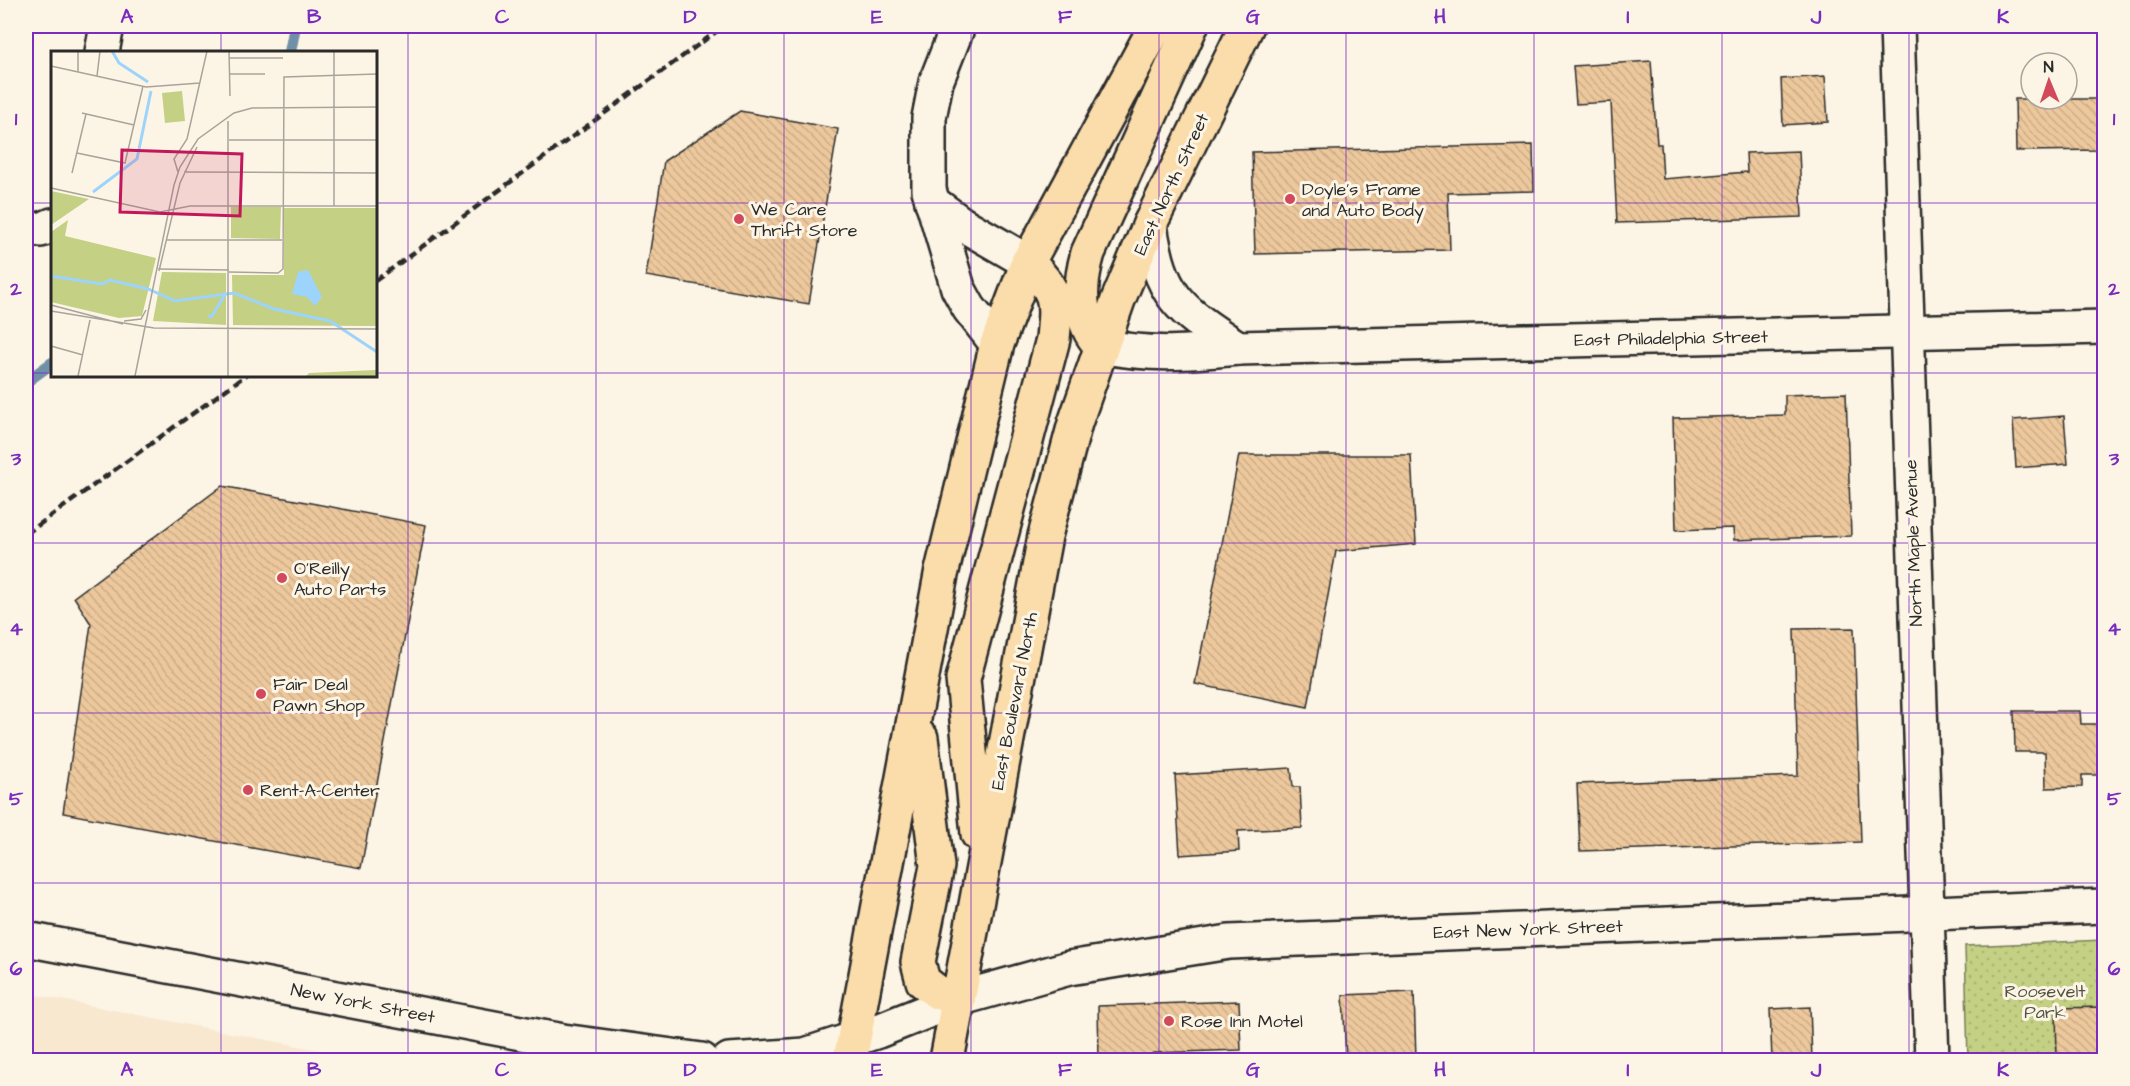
<svg xmlns="http://www.w3.org/2000/svg" width="2130" height="1086" font-family="'Architects Daughter',sans-serif">
<style>
.built{fill:#f8e8cf}
.park{fill:url(#park-dots);stroke:#787e58;stroke-width:1.5}
.lines{fill:none;stroke-linecap:round;stroke-linejoin:round}
.stream{stroke:#6f90a8;stroke-width:12}
.building{fill:url(#building-back-hatch);stroke:#2b2b2b;stroke-width:1.5}
.street-casing{stroke:#2b2b2b;stroke-width:38}
.secondary-casing{stroke:#2b2b2b;stroke-width:38}
.primary-casing{stroke:#2b2b2b;stroke-width:38}
.street{stroke:#fcf5e5;stroke-width:33}
.secondary{stroke:#fcf5e5;stroke-width:33}
.primary{stroke:#fbddab;stroke-width:33}
.rail{stroke:#2b2b2b;stroke-width:4.5;stroke-dasharray:9 4.5;stroke-linecap:butt}
.grid{fill:none;stroke:#7b2cbf;stroke-width:1.5;stroke-opacity:0.55}
.poi-dot{fill:#d1495b;stroke:#fcf5e5;stroke-width:2}
.labels{text-anchor:middle;stroke-width:6;stroke-linejoin:round;paint-order:stroke}
.street-label{font-size:18px;fill:#2b2b2b;stroke:#fcf5e5}
.poi-label{font-size:18px;fill:#2b2b2b;stroke:#fcf5e5;text-anchor:start}
.park-label{font-size:18px;fill:#515441;stroke:#fcf5e5}
.inset-river{fill:none;stroke:#9dd4fc;stroke-width:3}
.inset-road{fill:none;stroke:#a8a49b;stroke-width:1.5}
.view{fill:#c2185b;fill-opacity:0.15;stroke:#c2185b;stroke-width:3}
.inset-edge{fill:none;stroke:#2b2b2b;stroke-width:3}
.neatline{fill:none;stroke:#7b2cbf;stroke-width:2}
.grid-label{font-size:20px;text-anchor:middle;font-weight:bold;fill:#7b2cbf}
</style>
<defs>
<pattern id="park-dots" width="8" height="8" patternUnits="userSpaceOnUse" patternTransform="scale(1.5)"><rect width="8" height="8" fill="#c4d084"/><path d="M2 2h.1M6 6h.1" fill="none" stroke="#a9b372" stroke-width="1.8" stroke-linecap="round"/></pattern>
<pattern id="building-back-hatch" width="6" height="6" patternUnits="userSpaceOnUse" patternTransform="scale(1.5)"><rect width="6" height="6" fill="#edc89d"/><path d="M-1 5l2 2M0 0l6 6M5-1l2 2" fill="none" stroke="#cbac87"/></pattern>
</defs>
<rect width="100%" height="100%" fill="#fcf5e5"/>
<filter id="ink" filterUnits="userSpaceOnUse"><feTurbulence type="fractalNoise" baseFrequency=".0167" numOctaves="2"/><feDisplacementMap in="SourceGraphic" scale="12" xChannelSelector="R" yChannelSelector="G"/><feConvolveMatrix kernelMatrix="1 2 1 2 8 2 1 2 1" color-interpolation-filters="sRGB"/></filter>
<g filter="url(#ink)">
<path class="built" d="M26,993L370,1060H26Z"/>
<path class="park" d="M2104,940V1060H1968L1965,946Z"/>
<g class="lines">
<g class="stream">
<path d="M290,52L295,26"/>
<path d="M26,382L52,363"/>
</g>
</g>
<g class="building">
<path d="M1651,61L1657,144H1661L1663,179L1747,172L1746,153L1799,151L1802,217L1617,223L1611,102L1576,104L1573,66Z"/>
<path d="M1825,76L1828,122L1783,125L1781,79Z"/>
<path d="M2015,99H2104V150L2016,151Z"/>
<path d="M740,111L838,129L809,304L646,276L664,161Z"/>
<path d="M1533,145L1534,191L1448,193L1450,250L1255,254L1252,152Z"/>
<path d="M1846,393L1851,536L1734,540L1733,528L1676,530L1673,418L1785,415V395Z"/>
<path d="M2064,416L2068,464L2016,468L2013,420Z"/>
<path d="M1239,455H1411L1416,544L1336,551L1308,707L1195,684Z"/>
<path d="M222,486L426,525L361,868L63,813L91,624L74,597Z"/>
<path d="M1854,628L1861,842L1580,851L1577,784L1798,776L1794,629Z"/>
<path d="M2014,711H2080L2081,724H2104V775H2082V787L2046,788L2045,752H2015Z"/>
<path d="M1291,768L1293,787H1300L1302,828L1238,831L1239,851L1180,855L1175,775Z"/>
<path d="M1414,992L1416,1060H1346L1343,995Z"/>
<path d="M1239,1001L1241,1050L1153,1053V1060H1099L1098,1006Z"/>
<path d="M1810,1007L1812,1060H1772L1770,1009Z"/>
<path d="M2104,1007V1060H2057L2056,1008Z"/>
</g>
<g class="lines">
<defs>
<g id="street">
<path d="M1897,26L1932,1060"/>
<path d="M102,52L107,26"/>
<path d="M1150,224C1160,297 1179,309 1238,348"/>
<path d="M26,228L41,230L52,225"/>
<path d="M1101,346C1151,356 1188,353 1238,348L2104,327"/>
<path d="M26,939L563,1041L702,1060"/>
<path d="M729,1060L805,1055L878,1031L958,999L1069,968L1229,942L2104,906"/>
</g>
<g id="secondary">
<path d="M958,26L936,82L929,118V190L958,288L969,308L997,344"/>
<path d="M932,202L962,224L1028,262"/>
</g>
<g id="primary">
<path d="M1101,346C1077,321 1079,284 1088,253L1191,26"/>
<path d="M921,738L937,866L918,962L923,981L937,992L958,999"/>
<path d="M978,834L963,679L1053,339C1057,296 1057,294 1028,262"/>
<path d="M850,1060L941,575L997,344L1028,262L1156,26"/>
<path d="M947,1060L1045,536L1075,423L1118,300L1150,224L1247,26"/>
</g>
</defs>
<use href="#street" class="street-casing"/>
<use href="#secondary" class="secondary-casing"/>
<use href="#primary" class="primary-casing"/>
<use href="#street" class="street"/>
<use href="#secondary" class="secondary"/>
<use href="#primary" class="primary"/>
<g class="rail">
<path d="M375,281L724,26"/>
<path d="M26,534L246,375"/>
</g>
</g>
</g>
<path class="grid" d="M221,26V52M408,26V1060M596,26V1060M784,26V1060M971,26V1060M1159,26V1060M1346,26V1060M1534,26V1060M1722,26V1060M1909,26V1060M26,203H52M375,203H2104M26,373H52M375,373H2104M221,375V1060M26,543H2104M26,713H2104M26,883H2104"/>
<g class="poi-dot">
<circle cx="1290" cy="199" r="6"/>
<circle cx="739" cy="219" r="6"/>
<circle cx="282" cy="578" r="6"/>
<circle cx="261" cy="694" r="6"/>
<circle cx="248" cy="790" r="6"/>
<circle cx="1169" cy="1021" r="6"/>
</g>
<g class="labels">
<g class="street-label">
<text transform="translate(1171 184) rotate(-65)" y="6">East North Street</text>
<text transform="translate(1671 338) rotate(-1)" y="6">East Philadelphia Street</text>
<text transform="translate(1913 543) rotate(-92)" y="6">North Maple Avenue</text>
<text transform="translate(1014 701) rotate(-79)" y="6">East Boulevard North</text>
<text transform="translate(1528 929) rotate(-2)" y="6">East New York Street</text>
<text transform="translate(363 1003) rotate(11)" y="6">New York Street</text>
</g>
<g class="poi-label">
<text x="1302" y="195">Doyle's Frame<tspan x="1302" dy="21">and Auto Body</tspan></text>
<text x="751" y="215">We Care<tspan x="751" dy="21">Thrift Store</tspan></text>
<text x="294" y="574">O'Reilly<tspan x="294" dy="21">Auto Parts</tspan></text>
<text x="273" y="690">Fair Deal<tspan x="273" dy="21">Pawn Shop</tspan></text>
<text x="260" y="796">Rent-A-Center</text>
<text x="1181" y="1027">Rose Inn Motel</text>
</g>
<g class="park-label">
<text x="2045" y="997">Roosevelt<tspan x="2045" dy="21">Park</tspan></text>
</g>
</g>
<g transform="translate(51 51)">
<rect width="326" height="326" fill="#fcf5e5"/>
<path d="M131,40L134,70L114,72L111,42Z" fill="#c4d084"/>
<path d="M0,140L38,148L0,174ZM180,156H230L229,188L180,187ZM233,157H325V275L182,274L181,224H233ZM17,169L14,185L105,207L91,265L68,267L0,251V181ZM111,221L175,222V274L102,270ZM325,319V325H255L258,322Z" fill="#c4d084"/>
<path d="M205,160H226V181L209,176ZM208,227H227V246L212,240Z" fill="#c4d084"/>
<path d="M257,219L271,246L264,255L256,246L241,243L247,221Z" fill="#9dd4fc"/>
<path class="inset-river" d="M61,0L68,12L97,31M42,141L86,108L100,40M0,225L51,233L59,229L97,238L124,250L183,242L223,258L279,270L326,301M157,266L161,265L175,242"/>
<path class="inset-road" d="M27,0V21M178,0L179,45M178,7H232M0,15L95,36L149,32M178,23H214M46,25L49,0M31,62L83,74M177,70V325M178,89H326M26,102L74,112L92,35M127,121L123,108L136,88L156,0M133,121L326,122M21,122L35,63M0,137L109,161L139,155H326M283,155V0M116,189H231M107,218L178,219M108,220L129,132L146,96M178,221L227,222L232,218L233,26L326,23M0,254L72,273M0,260L103,277L326,278M73,270L90,268L95,259M0,295L32,304M27,325L39,269M84,325L123,134L129,116L147,88L183,62L201,57L326,56"/>
<path class="view" d="M71,99L191,103L189,165L69,161Z"/>
<rect width="326" height="326" class="inset-edge"/>
</g>
<rect width="2130" height="1086" fill="none" stroke="#fcf5e5" stroke-width="66"/>
<g transform="translate(2049 81) rotate(358)"><circle r="28" fill="#fcf5e5" stroke="#a8a49b" stroke-width="1.5"/>
<path d="M0-4.5L10 22L0 15L-10 22Z" fill="#d1495b"/>
<text y="-9" font-size="16" font-weight="bold" text-anchor="middle" fill="#2b2b2b">N</text>
</g>
<rect x="33" y="33" width="2064" height="1020" class="neatline"/>
<g class="grid-label">
<text x="127" y="23">A</text>
<text x="314" y="23">B</text>
<text x="502" y="23">C</text>
<text x="690" y="23">D</text>
<text x="877" y="23">E</text>
<text x="1065" y="23">F</text>
<text x="1253" y="23">G</text>
<text x="1440" y="23">H</text>
<text x="1628" y="23">I</text>
<text x="1816" y="23">J</text>
<text x="2003" y="23">K</text>
<text x="16" y="125">1</text>
<text x="2114" y="125">1</text>
<text x="16" y="295">2</text>
<text x="2114" y="295">2</text>
<text x="16" y="465">3</text>
<text x="2114" y="465">3</text>
<text x="16" y="635">4</text>
<text x="2114" y="635">4</text>
<text x="16" y="805">5</text>
<text x="2114" y="805">5</text>
<text x="16" y="975">6</text>
<text x="2114" y="975">6</text>
<text x="127" y="1076">A</text>
<text x="314" y="1076">B</text>
<text x="502" y="1076">C</text>
<text x="690" y="1076">D</text>
<text x="877" y="1076">E</text>
<text x="1065" y="1076">F</text>
<text x="1253" y="1076">G</text>
<text x="1440" y="1076">H</text>
<text x="1628" y="1076">I</text>
<text x="1816" y="1076">J</text>
<text x="2003" y="1076">K</text>
</g>
</svg>
